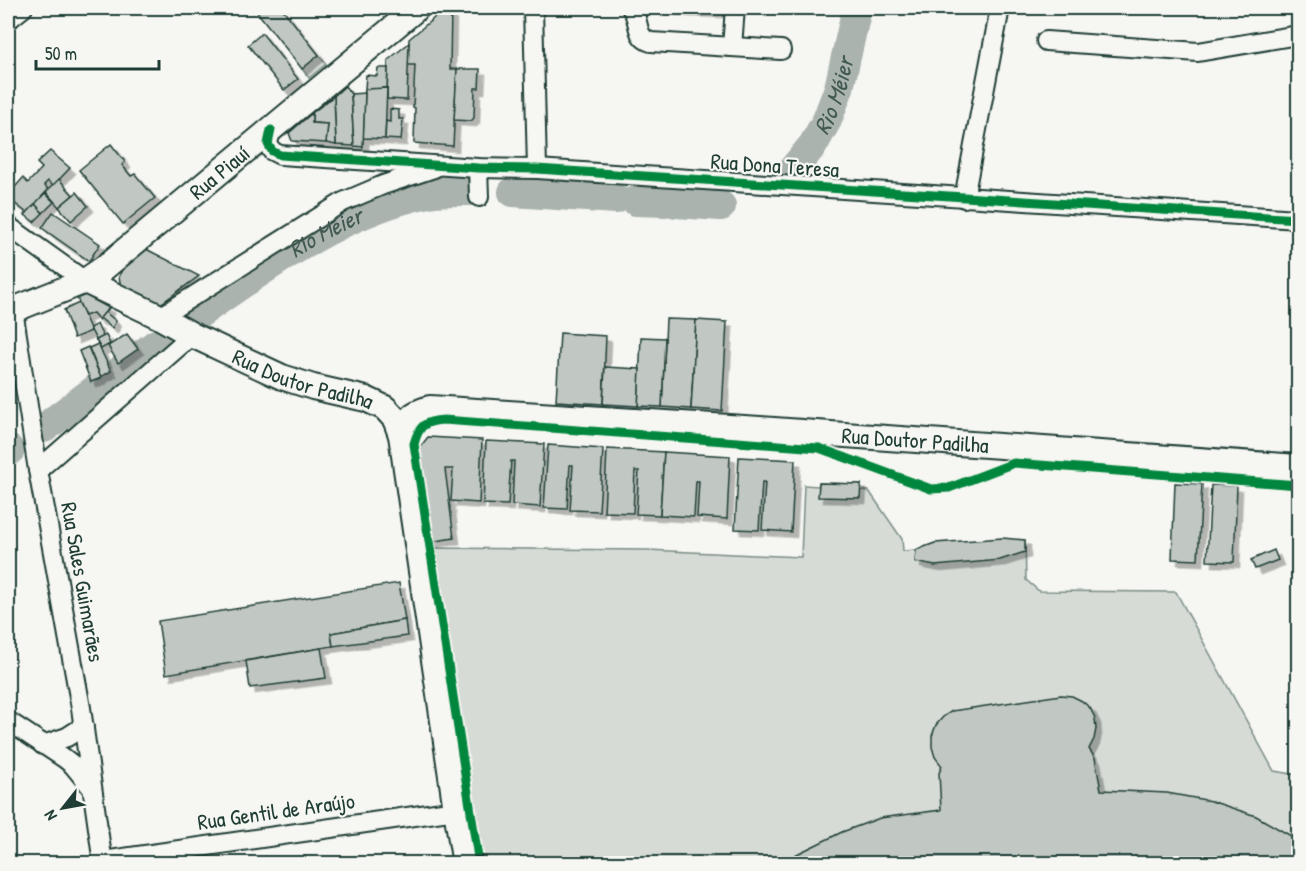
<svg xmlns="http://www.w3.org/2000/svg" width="1306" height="871" font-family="'Patrick Hand',sans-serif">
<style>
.green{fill:#d6dbd6;stroke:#7a8c85;stroke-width:1.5}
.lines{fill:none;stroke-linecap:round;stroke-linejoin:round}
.river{stroke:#aab3ae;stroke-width:30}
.building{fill:#c1c8c3;stroke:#1f3d34;stroke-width:1.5;filter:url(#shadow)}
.minor-casing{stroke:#1f3d34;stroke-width:22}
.tertiary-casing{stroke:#1f3d34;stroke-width:28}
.minor{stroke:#f6f6f2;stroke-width:18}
.tertiary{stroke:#f6f6f2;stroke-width:24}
.cycleway-casing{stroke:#f6f6f2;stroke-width:13}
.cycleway{stroke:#00873e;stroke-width:9}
.labels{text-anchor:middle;stroke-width:4.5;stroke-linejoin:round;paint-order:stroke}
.street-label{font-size:22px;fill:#1f3d34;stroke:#f6f6f2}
.water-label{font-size:24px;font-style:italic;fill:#425a52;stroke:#f6f6f2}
</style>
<defs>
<filter id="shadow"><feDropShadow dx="5.5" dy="5.5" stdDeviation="0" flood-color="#0004"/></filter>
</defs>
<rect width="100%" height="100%" fill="#f6f6f2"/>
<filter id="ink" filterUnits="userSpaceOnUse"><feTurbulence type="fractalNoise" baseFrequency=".0167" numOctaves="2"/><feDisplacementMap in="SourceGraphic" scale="12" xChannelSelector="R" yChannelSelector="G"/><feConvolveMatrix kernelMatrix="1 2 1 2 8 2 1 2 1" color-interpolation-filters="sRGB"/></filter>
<g filter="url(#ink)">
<g class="green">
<path d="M319,55L326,64L309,78L302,69Z"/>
<path d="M819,483L861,484V490L869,491L902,539L903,551L916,550L935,543L1025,540L1026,580L1039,591L1176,592L1274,771L1298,775V863H481L432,548L647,550L801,557L804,485L818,486Z"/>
</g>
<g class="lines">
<g class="river">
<path id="s1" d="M789,174L813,145L827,120L839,88L857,8"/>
<path d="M513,192L616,199"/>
<path d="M636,201L665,202"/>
<path d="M676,203L721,206"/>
<path id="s2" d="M193,318C266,267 339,212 428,193C443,190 459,191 474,191"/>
<path d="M44,428L156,344"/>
<path d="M8,452L10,450"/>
</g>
</g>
<g class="building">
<path d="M254,8H282L319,55L302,69Z"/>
<path d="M446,8H451L450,69H457L453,146L414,143L415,108L413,107L415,65H408L409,39Z"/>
<path d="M666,8H684V11L665,9Z"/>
<path d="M684,8H719V12L684,11Z"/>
<path d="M262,33L298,79L284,90L248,45Z"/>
<path d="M409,43L407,100L387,99L388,60Z"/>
<path d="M378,68H388L387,88H382L383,103H364L366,75L377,76Z"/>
<path d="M457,69H480L479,88H475L474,118L471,121L454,120Z"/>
<path d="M345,86L351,94L354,146L336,145L334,96Z"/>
<path d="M387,88L385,139L363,138L365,89Z"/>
<path d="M365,93L363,147L354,146L351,94Z"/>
<path d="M334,96L336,145L326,143L328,124L312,123V113Z"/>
<path d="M390,109L399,110V119H403L401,140L385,139L386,121L390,122Z"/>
<path d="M312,113V123L328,124L326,143L292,141L289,133Z"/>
<path d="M111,144L125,162L122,165L131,176L135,174L155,198L123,224L79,170Z"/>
<path d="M50,151L70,168L53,186L48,181L44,185L49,190L27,213L8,198V195L23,178L28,183L42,168L37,163Z"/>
<path d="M59,179L73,195L59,207L46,192Z"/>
<path d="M77,192L88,206L71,221L59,207Z"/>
<path d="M45,193L54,202L43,213L35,204Z"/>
<path d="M35,204L43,213L34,222L25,215Z"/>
<path d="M53,212L100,244L89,261L42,228Z"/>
<path d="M146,249L199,276L159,305L122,286L120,282L119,277L122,269Z"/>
<path d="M85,295L109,308L99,320L93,313L85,316L77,298Z"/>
<path d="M79,303L91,331L74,338L64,310Z"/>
<path d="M105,312L116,321L112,328L100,318Z"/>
<path d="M666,319L696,320L691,409L662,407Z"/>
<path d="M696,320L727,322L722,411L691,409Z"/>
<path d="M97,324L103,337L96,340L90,328Z"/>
<path d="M560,333L606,336L603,404L556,401Z"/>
<path d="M127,334L138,349L118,363L108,346Z"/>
<path d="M106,335L110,344L101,349L96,340Z"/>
<path d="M641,337L665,338L662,407L638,406Z"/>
<path d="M98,344L111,371L101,377L89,348Z"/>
<path d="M88,347L101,378L91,382L79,351Z"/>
<path d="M605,367L640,369L638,406L603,404Z"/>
<path d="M428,437L482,440L479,503L451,501L453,469H445L454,538L429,542L416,452Z"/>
<path d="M486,441L544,444L540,507L512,505L514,461H511L508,505L483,504Z"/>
<path d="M548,445L603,449L599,511L570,510L573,465H570L567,509L544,508Z"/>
<path d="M607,449L664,452L660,515L636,514L639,471H635L633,513L604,512Z"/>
<path d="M664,452L730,456L727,519L697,517L699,481H696L694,517L660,515Z"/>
<path d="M739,457L795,460L791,532L762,530L765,482H762L759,530L735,529Z"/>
<path d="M819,483L861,484L860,498L818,497Z"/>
<path d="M1175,483L1202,484L1198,560L1172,559Z"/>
<path d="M1211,485L1237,486L1234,562L1207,561Z"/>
<path d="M1002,538L1025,540V552L1000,560L935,566L915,562L916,550L935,543Z"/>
<path d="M1274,550L1278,560L1255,569L1251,560Z"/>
<path d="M399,583L405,620L331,633L333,646L166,674L158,621Z"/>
<path d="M405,620L407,636L333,646L331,633Z"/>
<path d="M321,648L326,678L250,688L246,661Z"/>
<path d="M1061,695L1072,696L1082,701L1090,708L1095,718L1096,729L1094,739L1089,749L1095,758L1101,790L1167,793L1211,801L1256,816L1298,840V864H784L795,855L842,832L880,818L941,810L939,773L942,766L935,757L932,747V736L936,725L943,717L952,711Z"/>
</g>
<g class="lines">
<defs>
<g id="minor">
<path d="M533,8L537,169"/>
<path d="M631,8C641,20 634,37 651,42L781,50"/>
<path d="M8,20L23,8"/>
<path d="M1046,41L1198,52L1298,35"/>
<path d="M732,47L735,8"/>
<path d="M271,130L268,144L272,151L280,155L478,168L537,169L1298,219"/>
<path d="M478,168L479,197"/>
<path d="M964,198L1000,8"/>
<path d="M8,226L85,281"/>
<path d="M13,310L38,470L81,708L103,864"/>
<path d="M160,317L343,202L383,185L434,168"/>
<path d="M38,470L192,335"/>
<path d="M8,721L64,758L73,765L91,787"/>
<path d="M43,745L67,737L84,726"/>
<path d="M103,861L456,810"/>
</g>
<g id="tertiary">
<path id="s3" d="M85,281L160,317L192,335L282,377L313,387L366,399L385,408L395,419L401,435L456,810L465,864"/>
<path id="s4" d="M8,312L85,281L104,268L417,8"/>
<path id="s5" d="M401,435C410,417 410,414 430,408L760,429L1298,467"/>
</g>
</defs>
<use href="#minor" class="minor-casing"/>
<use href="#tertiary" class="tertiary-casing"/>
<use href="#minor" class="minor"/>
<use href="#tertiary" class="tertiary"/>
<defs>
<g id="cycleway">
<path d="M271,130L268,144L272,151L280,155L478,168L537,169L1298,219"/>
<path d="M479,864L414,444C419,425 425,421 444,420L819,448L931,489L949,488L1014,463L1298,485"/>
</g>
</defs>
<use href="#cycleway" class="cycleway-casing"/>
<use href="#cycleway" class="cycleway"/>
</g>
</g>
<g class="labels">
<g class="street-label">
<text transform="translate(775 165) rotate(4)" y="8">Rua Dona Teresa</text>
<text dy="8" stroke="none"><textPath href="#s4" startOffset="256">Rua Piauí</textPath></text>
<text dy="8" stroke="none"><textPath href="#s3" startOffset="240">Rua Doutor Padilha</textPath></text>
<text dy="8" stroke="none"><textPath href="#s5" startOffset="528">Rua Doutor Padilha</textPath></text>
<text transform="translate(83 582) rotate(80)" y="8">Rua Sales Guimarães</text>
<text transform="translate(276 811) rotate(-8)" y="8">Rua Gentil de Araújo</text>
</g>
<g class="water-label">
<text dy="8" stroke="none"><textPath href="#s1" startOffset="92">Rio Méier</textPath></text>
<text dy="8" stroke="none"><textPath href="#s2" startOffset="158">Rio Méier</textPath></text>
</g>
</g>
<rect width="1306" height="871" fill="none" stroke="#f6f6f2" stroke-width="30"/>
<rect x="15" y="15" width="1276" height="841" fill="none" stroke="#1f3d34" stroke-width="2" filter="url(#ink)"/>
<g transform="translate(63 808) rotate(239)" stroke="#f6f6f2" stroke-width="4.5" paint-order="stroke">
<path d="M0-4.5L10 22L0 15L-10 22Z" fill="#1f3d34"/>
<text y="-9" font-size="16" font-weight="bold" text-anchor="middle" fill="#1f3d34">N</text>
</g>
<path d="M36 60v9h123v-9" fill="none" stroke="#1f3d34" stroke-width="3"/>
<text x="45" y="60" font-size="18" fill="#1f3d34" stroke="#f6f6f2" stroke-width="4.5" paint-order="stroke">50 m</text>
</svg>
